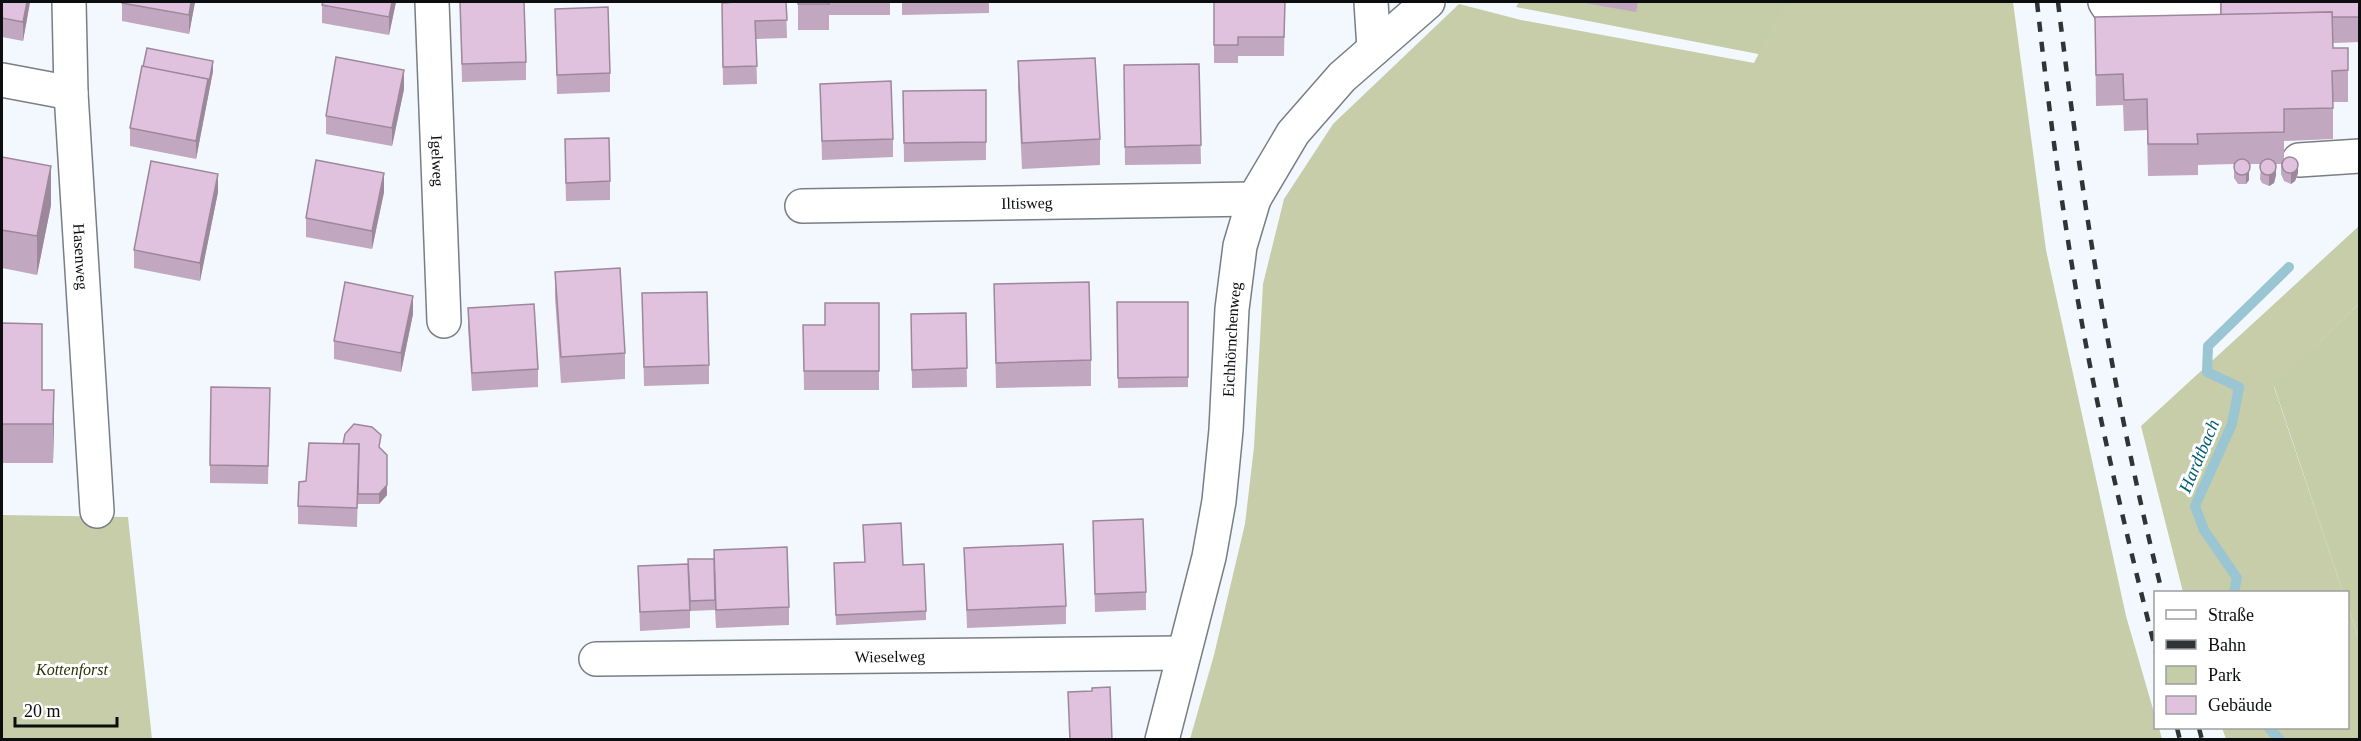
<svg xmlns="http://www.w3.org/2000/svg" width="2361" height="741" font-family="'Times New Roman',serif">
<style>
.green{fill:#c5cca8}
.forest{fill:#c6cda8}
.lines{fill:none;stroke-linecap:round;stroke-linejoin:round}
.stream{stroke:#9ac5d3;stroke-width:10}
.minor-casing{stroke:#797e83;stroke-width:36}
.minor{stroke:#fff;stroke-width:33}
.rail{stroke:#313436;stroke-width:4.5;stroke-dasharray:10 10;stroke-linecap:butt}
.wall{fill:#c1a7bf}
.shaded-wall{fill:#9d889b}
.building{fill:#e0c2de;stroke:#9d889b;stroke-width:1.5}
.labels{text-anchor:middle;stroke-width:6;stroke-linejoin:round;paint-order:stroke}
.street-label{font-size:16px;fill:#0b0d0f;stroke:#fff}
.park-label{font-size:16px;font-style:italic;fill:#2b3104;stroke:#fff}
.water-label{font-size:18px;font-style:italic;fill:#025e72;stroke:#fff}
</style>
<rect width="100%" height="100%" fill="#f2f8fd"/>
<g class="green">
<path d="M1519,2H1924L1934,88L1516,7Z"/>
<path d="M2359,304V640L2348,605V592H2343L2274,386Z"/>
</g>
<g class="forest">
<path d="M1785,2H2013L2046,250L2126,616L2155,716L2156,728H2159L2162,739H1190L1214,655L1245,524L1254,447L1263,284L1284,199L1333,124L1459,4L1521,20L1754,63Z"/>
<path d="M2359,226V304L2274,387L2343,592H2183L2141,426Z"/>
<path d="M2,515L128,517L152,739L2,740Z"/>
<path d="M2348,605L2359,640V739H2226L2222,728H2348Z"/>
</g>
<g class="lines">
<g class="stream">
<path d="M2234,592L2237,578L2204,530L2195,506L2232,424L2239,387L2207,372L2208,346L2289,267"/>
<path d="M2269,728L2280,740"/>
</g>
<defs>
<g id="minor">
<path id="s1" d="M69,2L71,93L97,511"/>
<path id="s2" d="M432,2L444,321"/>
<path d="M1371,2L1374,49"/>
<path d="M2105,2L2109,8L2126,19L2220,13"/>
<path d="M2,80L71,93"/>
<path d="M2299,160L2360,156"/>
<path id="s3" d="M802,206L1254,199"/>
<path id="s4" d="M596,659L1183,653"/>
<path id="s5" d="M1162,740L1209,557L1219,501L1226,430L1232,309L1240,246L1254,199L1293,133L1342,77L1428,2"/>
</g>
</defs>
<use href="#minor" class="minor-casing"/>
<use href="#minor" class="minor"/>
<g class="rail">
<path d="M2037,2C2049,111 2063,220 2083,329C2103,437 2129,545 2156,652"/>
<path d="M2058,2C2082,201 2113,398 2162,592"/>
<path d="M2177,728L2180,740"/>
<path d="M2199,728L2202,740"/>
</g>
</g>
<g class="wall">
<path d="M2,2H30L23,41L2,37Z"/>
<path d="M122,2H195L189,34L122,21Z"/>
<path d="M396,2L389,35L322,23V5Z"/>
<path d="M460,2L526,62V80L462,82Z"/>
<path d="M735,2H786L787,38L756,39L757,84L723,85L722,3Z"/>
<path d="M798,2H890V15H829V30H798Z"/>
<path d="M902,2H989V13L902,15Z"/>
<path d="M1214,2H1285L1284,56H1238V63H1214Z"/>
<path d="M1579,2H1638L1636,12Z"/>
<path d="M2220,2H2360V42L2333,43V48L2348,70V102H2333V139L2284,141V159L2298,173L2295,181L2291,184L2284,181L2281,174V164H2275L2276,175L2274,183L2269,186L2262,183L2260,179L2261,164H2249V180L2246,184H2238L2234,178V164L2198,165V175L2148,176L2147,130L2124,131L2123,105L2096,106L2095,17L2220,15Z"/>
<path d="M555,9L610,73V92L557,94Z"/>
<path d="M1018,61L1100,139V165L1022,169L1018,87Z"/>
<path d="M1199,64L1201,164L1125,165L1124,65Z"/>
<path d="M213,71L196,159L130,146V128Z"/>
<path d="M820,84L893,139V157L822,160Z"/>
<path d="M404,89L392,146L326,134V116Z"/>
<path d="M903,91L986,142V160L904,162Z"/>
<path d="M2,157L51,205L37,275L2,268Z"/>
<path d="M565,158L610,181V200L566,201Z"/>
<path d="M218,192L200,281L134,268V250Z"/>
<path d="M384,192L372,249L306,237V218Z"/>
<path d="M555,272L625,353V379L561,383L555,298Z"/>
<path d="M994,284L1091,360V386L996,388Z"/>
<path d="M642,293L709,365V384L644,386Z"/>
<path d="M1117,302H1188V387L1118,388Z"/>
<path d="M879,303V390H804L803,325H825Z"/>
<path d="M468,308L538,369V387L472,391L468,327Z"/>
<path d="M966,313L967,387L912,388L911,314Z"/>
<path d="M413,314L401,372L334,359V341Z"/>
<path d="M2,323L42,390H54L53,463H2Z"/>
<path d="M270,388L268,484L210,483V465Z"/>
<path d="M380,448L387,495L379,504H358V484L357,527L298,524V506Z"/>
<path d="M1093,521L1146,592V610L1095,612Z"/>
<path d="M964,548L1066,606V624L967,628Z"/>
<path d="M865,562L903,565L926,611V620L836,625L834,573Z"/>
<path d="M638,566L789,607V625L716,628L715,610L690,611V628L640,631Z"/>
</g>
<g class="shaded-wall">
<path d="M27,2H30L23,41V22Z"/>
<path d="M191,2H195L189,34V15Z"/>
<path d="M392,2H396L389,35V17Z"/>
<path d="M213,61V71L196,159V141L208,79Z"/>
<path d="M404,70V89L392,146V128Z"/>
<path d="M2298,164V173L2295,181L2291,184V174Z"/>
<path d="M51,166V205L37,275V236Z"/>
<path d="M2276,166V175L2274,183L2269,186V176Z"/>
<path d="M2249,171V180L2246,184V174Z"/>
<path d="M384,173V192L372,249V231Z"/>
<path d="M218,174V192L200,281V263Z"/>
<path d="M413,296V314L401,372V353Z"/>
<path d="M54,390V429L53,463V424Z"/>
<path d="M387,455V495L379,504V494Z"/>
</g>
<g class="building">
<path d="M2,2H27L23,22L2,18Z"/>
<path d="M122,2H191L189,15L122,3Z"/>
<path d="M323,2H392L389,17L322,5Z"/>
<path d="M460,2H524L526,62L462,64Z"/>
<path d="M736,2H786L787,20L755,21L757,66L723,67L722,3Z"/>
<path d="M798,2H828L829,4H798Z"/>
<path d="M1214,2H1285L1284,37H1238V45H1214Z"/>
<path d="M2221,2H2360V17H2332V12L2221,15Z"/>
<path d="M608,7L610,73L557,75L555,9Z"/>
<path d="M2332,12L2333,48H2348V70L2332,71L2333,108L2284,109V132L2197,134L2198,144H2148L2147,99L2124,100L2123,74L2096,75L2095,17Z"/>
<path d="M147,48L213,61L208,88V79L143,67Z"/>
<path d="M336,57L404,70L392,128L326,116Z"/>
<path d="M1095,58L1100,139L1022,143L1018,61Z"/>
<path d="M1199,64L1201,145L1125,147L1124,65Z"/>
<path d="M142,66L208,79L196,141L130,128Z"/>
<path d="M891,81L893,139L822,141L820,84Z"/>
<path d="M986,90V142L904,143L903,91Z"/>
<path d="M609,138L610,181L566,183L565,139Z"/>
<circle cx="2290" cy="165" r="8"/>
<path d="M2,157L51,166L37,236L2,230Z"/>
<circle cx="2268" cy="167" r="8"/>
<circle cx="2242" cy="167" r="8"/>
<path d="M316,160L384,173L372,231L306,218Z"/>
<path d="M151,161L218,174L200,263L134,250Z"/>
<path d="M620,268L625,353L561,357L555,272Z"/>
<path d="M345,282L413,296L401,353L334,341Z"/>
<path d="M1089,282L1091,360L996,363L994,284Z"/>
<path d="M707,292L709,365L644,367L642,293Z"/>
<path d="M1117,302H1188V377L1118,378Z"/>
<path d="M825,303H879V371H804L803,325H825Z"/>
<path d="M534,304L538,369L472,373L468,308Z"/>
<path d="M966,313L967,368L912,370L911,314Z"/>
<path d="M2,323L42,324V390H54L53,424H2Z"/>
<path d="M211,387L270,388L268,466L210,465Z"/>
<path d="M354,424L372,427L381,435L379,447L387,455V485L379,494H358L359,444H343L345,434Z"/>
<path d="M309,443L359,444L357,508L298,506L299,482L306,481Z"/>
<path d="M1143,519L1146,592L1095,594L1093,521Z"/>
<path d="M901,523L903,565L924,564L926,611L836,615L834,563L865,562L863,525Z"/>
<path d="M1063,544L1066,606L967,610L964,548Z"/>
<path d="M787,547L789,607L716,610L714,550Z"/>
<path d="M688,559H714L715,600L690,601Z"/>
<path d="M688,564L690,610L640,612L638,566Z"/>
<path d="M1110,687L1112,740H1070L1068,692L1092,691V688Z"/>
</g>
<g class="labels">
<g class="street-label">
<text dy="6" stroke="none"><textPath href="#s2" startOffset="159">Igelweg</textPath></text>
<text dy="6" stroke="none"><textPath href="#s3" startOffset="225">Iltisweg</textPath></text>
<text dy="6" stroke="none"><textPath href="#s1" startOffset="255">Hasenweg</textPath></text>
<text dy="6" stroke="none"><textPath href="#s5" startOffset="408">Eichhörnchenweg</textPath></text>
<text dy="6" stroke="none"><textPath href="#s4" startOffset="294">Wieselweg</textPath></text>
</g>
<g class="park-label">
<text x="72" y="675">Kottenforst</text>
</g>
<g class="water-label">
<text transform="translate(2199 456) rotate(-67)" y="6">Hardtbach</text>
</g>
</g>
<rect width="2361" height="741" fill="none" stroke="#0b0d0f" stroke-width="6"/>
<rect x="2154" y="591" width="195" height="138" fill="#ffffff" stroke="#9d9e9f" stroke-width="1.5"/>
<rect x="2166" y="610" width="30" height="9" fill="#ffffff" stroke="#9d9e9f" stroke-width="1.5"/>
<text x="2208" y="621" font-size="18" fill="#0b0d0f">Straße</text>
<rect x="2166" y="640" width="30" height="9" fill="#313436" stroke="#9d9e9f" stroke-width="1.5"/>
<text x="2208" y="651" font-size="18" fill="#0b0d0f">Bahn</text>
<rect x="2166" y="666" width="30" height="18" fill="#c5cca8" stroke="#9d9e9f" stroke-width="1.5"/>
<text x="2208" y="681" font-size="18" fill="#0b0d0f">Park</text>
<rect x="2166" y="696" width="30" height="18" fill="#e0c2de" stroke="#9d9e9f" stroke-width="1.5"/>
<text x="2208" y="711" font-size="18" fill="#0b0d0f">Gebäude</text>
<path d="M15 717v9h102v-9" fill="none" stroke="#0b0d0f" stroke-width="3"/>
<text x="24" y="717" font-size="18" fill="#0b0d0f" stroke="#ffffff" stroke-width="4.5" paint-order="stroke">20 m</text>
</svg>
